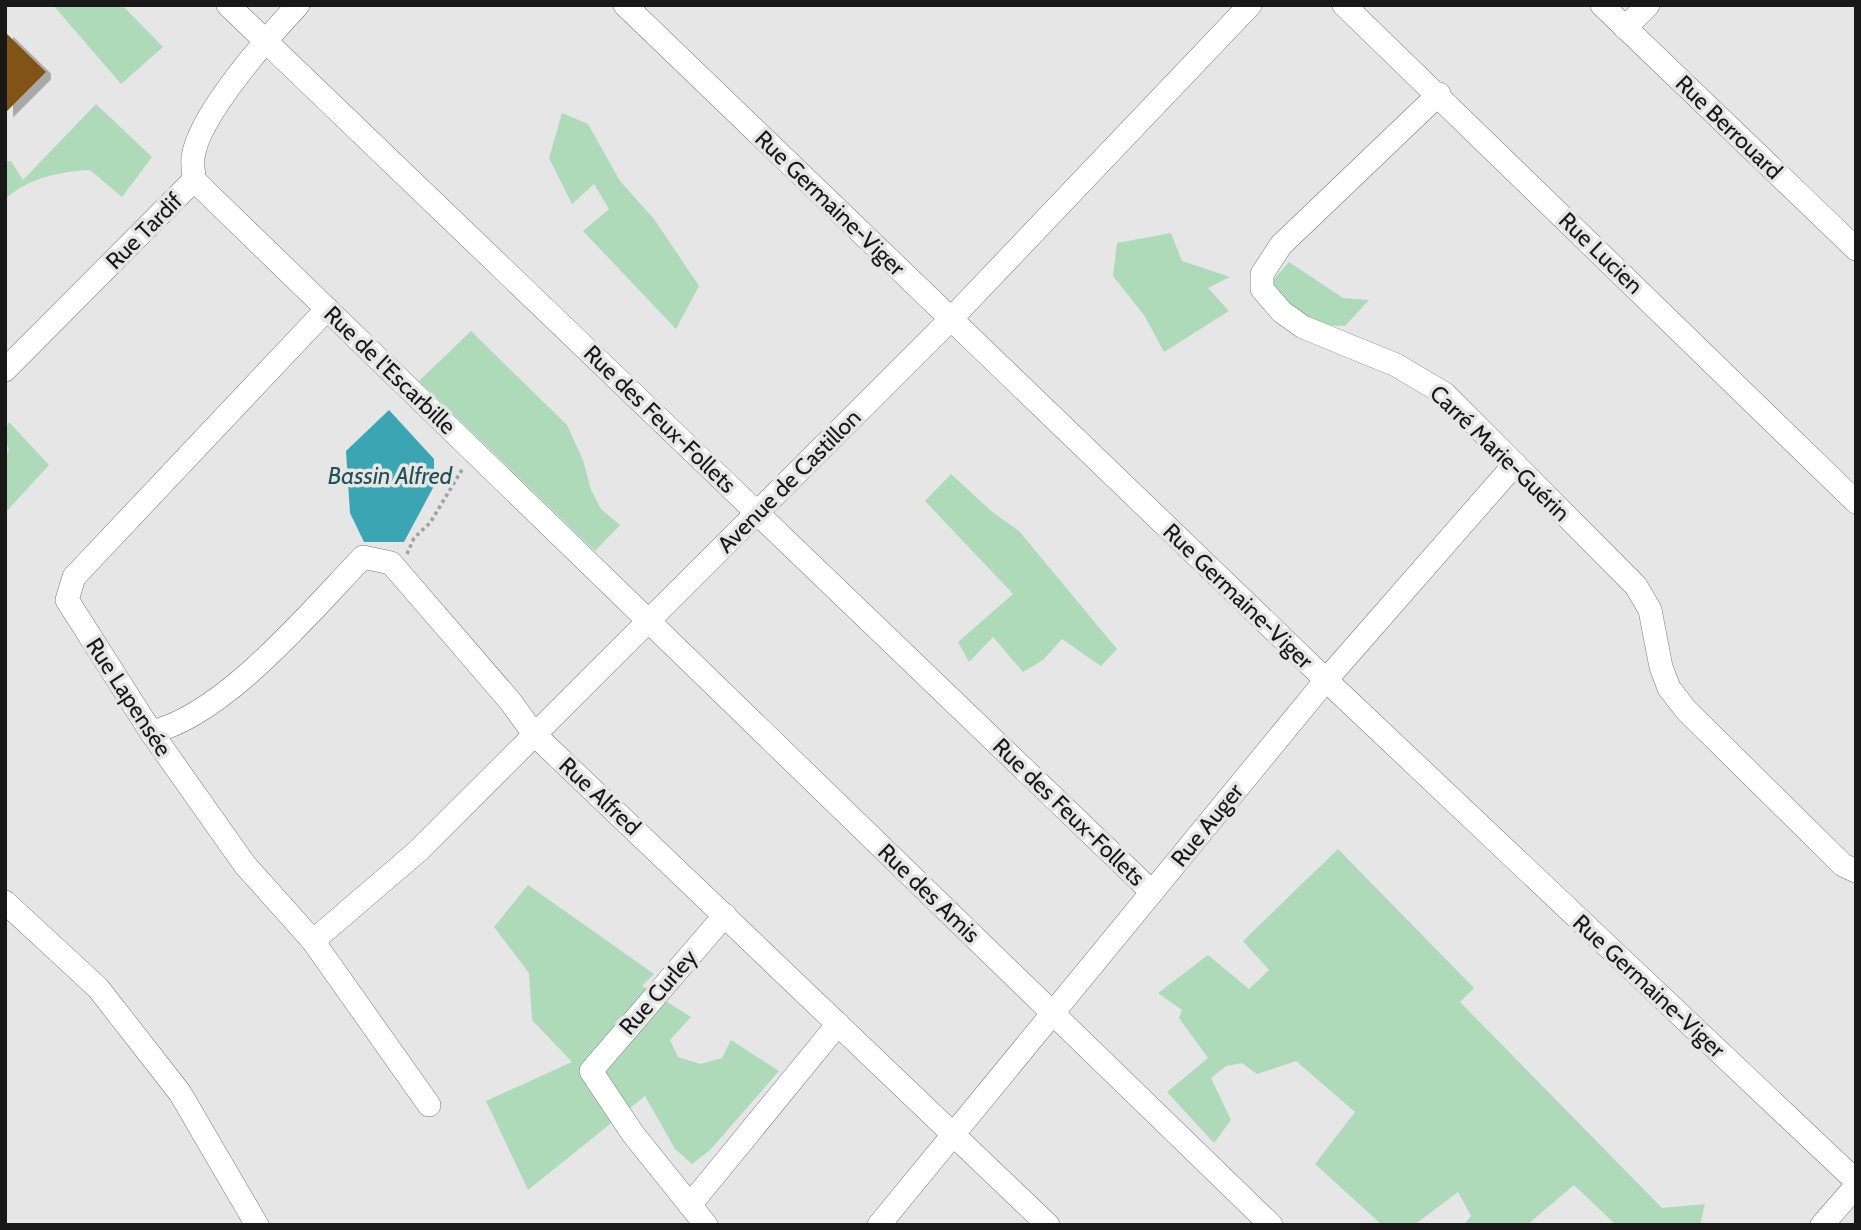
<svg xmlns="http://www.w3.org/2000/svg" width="1861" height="1230" font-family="Cabin,sans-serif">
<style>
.green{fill:#aedaba}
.water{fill:#3ba5b3}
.building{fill:#815314;filter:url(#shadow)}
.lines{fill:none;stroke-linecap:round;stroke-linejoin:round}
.minor-casing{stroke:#79797a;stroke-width:24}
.path{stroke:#a1a1a1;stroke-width:3.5;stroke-dasharray:3.5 3.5;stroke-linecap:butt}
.minor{stroke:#fff;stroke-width:23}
.labels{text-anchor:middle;stroke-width:7;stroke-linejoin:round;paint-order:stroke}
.street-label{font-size:23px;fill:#181818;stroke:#e6e6e7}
.water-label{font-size:24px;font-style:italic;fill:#235157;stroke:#e6e6e7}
</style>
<defs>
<filter id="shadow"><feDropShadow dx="8" dy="4.5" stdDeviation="0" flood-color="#0004"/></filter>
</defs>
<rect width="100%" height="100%" fill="#e6e6e7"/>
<g class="green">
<path d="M53,5H122L163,47L121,84Z"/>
<path d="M96,104L152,157L122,197L90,170C62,171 24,179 5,200V161H11L23,180Z"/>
<path d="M562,113L588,124L620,181L654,219L699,286L676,329L583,231L609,209L594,184L572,204L549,158Z"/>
<path d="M1171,233L1182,261L1230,277L1208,288L1229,311L1164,352L1144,315L1113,276L1117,243Z"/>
<path d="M1289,262L1343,298L1369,300L1345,326L1318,325L1266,288Z"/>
<path d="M471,331L567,425L583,460L591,490L601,509L620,525L595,551L419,381Z"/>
<path d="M9,422L49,465L5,513V455L9,450C5,441 3,431 9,422Z"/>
<path d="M951,474L991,511L1019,531L1117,649L1101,666L1062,639L1043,660L1023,672L993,637L969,662L958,642L1013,594L925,501Z"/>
<path d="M1338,849L1474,988L1460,1002L1662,1208L1705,1204L1700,1225H1616L1574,1185L1527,1225H1464L1471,1216L1458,1192L1414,1225H1382L1315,1164L1355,1112L1296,1061L1257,1074L1242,1063L1226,1066L1211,1078L1231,1120L1214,1143L1167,1092L1208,1058L1179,1018L1182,1010L1158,993L1208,955L1249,989L1269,970L1243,941Z"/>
<path d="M528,885L654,974L642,986L691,1017L670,1040L678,1057L700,1064L722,1058L731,1040L779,1071L710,1150L692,1164L675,1149L645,1096L528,1190L486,1101L572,1062L532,1020L529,973L494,927Z"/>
</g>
<path class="water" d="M389,410L434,459V486L404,542H364L350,513L346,451Z"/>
<path class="building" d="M5,32L46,72L5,113Z"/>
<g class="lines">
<defs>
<g id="minor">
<path d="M228,5L1152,892"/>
<path d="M625,5L1326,680L1856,1181"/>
<path d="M1344,5L1856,502"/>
<path d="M1602,5L1856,249"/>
<path d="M1625,28L1648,5"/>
<path d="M1439,94L1281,245L1262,274V289L1282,312L1303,327L1396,365L1445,394L1636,586L1650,610L1661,667L1669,688L1686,710L1843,865L1856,871"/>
<path d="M194,180L1271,1225"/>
<path d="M327,309L74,577L67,600L151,732L245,865L313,941L429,1105"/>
<path d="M5,370L194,180C194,173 192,165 193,158C197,117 269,36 298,5"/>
<path d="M151,732C224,716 311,611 363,557L391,563L510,701L534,734L1048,1225"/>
<path d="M5,902L98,988L180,1093L257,1225"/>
<path d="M313,941L418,851L951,319L1250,5"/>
<path d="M690,1205L838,1024"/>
<path d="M706,1225L633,1134L591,1071L725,915"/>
<path d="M879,1225L1326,680L1515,464"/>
<path d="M1822,1225L1856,1186"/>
</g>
</defs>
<use href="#minor" class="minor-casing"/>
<path class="path" d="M407,554L414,538L430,523L463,468"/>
<use href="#minor" class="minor"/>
</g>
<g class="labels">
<g class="street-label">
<text transform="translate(1729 127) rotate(44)" y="8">Rue Berrouard</text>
<text transform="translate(830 203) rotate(44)" y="8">Rue Germaine-Viger</text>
<text transform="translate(144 231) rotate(-45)" y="8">Rue Tardif</text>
<text transform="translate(1601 253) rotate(44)" y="8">Rue Lucien</text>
<text transform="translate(390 370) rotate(44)" y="8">Rue de l'Escarbille</text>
<text transform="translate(660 419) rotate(44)" y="8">Rue des Feux-Follets</text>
<text transform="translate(1500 453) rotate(44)" y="8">Carré Marie-Guérin</text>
<text transform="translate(789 481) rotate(-45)" y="8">Avenue de Castillon</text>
<text transform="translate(1238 596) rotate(44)" y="8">Rue Germaine-Viger</text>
<text transform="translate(129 697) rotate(57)" y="8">Rue Lapensée</text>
<text transform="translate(600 796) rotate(43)" y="8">Rue Alfred</text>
<text transform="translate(1069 812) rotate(44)" y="8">Rue des Feux-Follets</text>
<text transform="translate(1207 825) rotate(-51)" y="8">Rue Auger</text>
<text transform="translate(929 893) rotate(44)" y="8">Rue des Amis</text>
<text transform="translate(1649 986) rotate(43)" y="8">Rue Germaine-Viger</text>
<text transform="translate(658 992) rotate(-49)" y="8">Rue Curley</text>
</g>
<g class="water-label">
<text x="390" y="484">Bassin Alfred</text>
</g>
</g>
<rect width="1861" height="1230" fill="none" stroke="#181818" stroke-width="14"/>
</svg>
